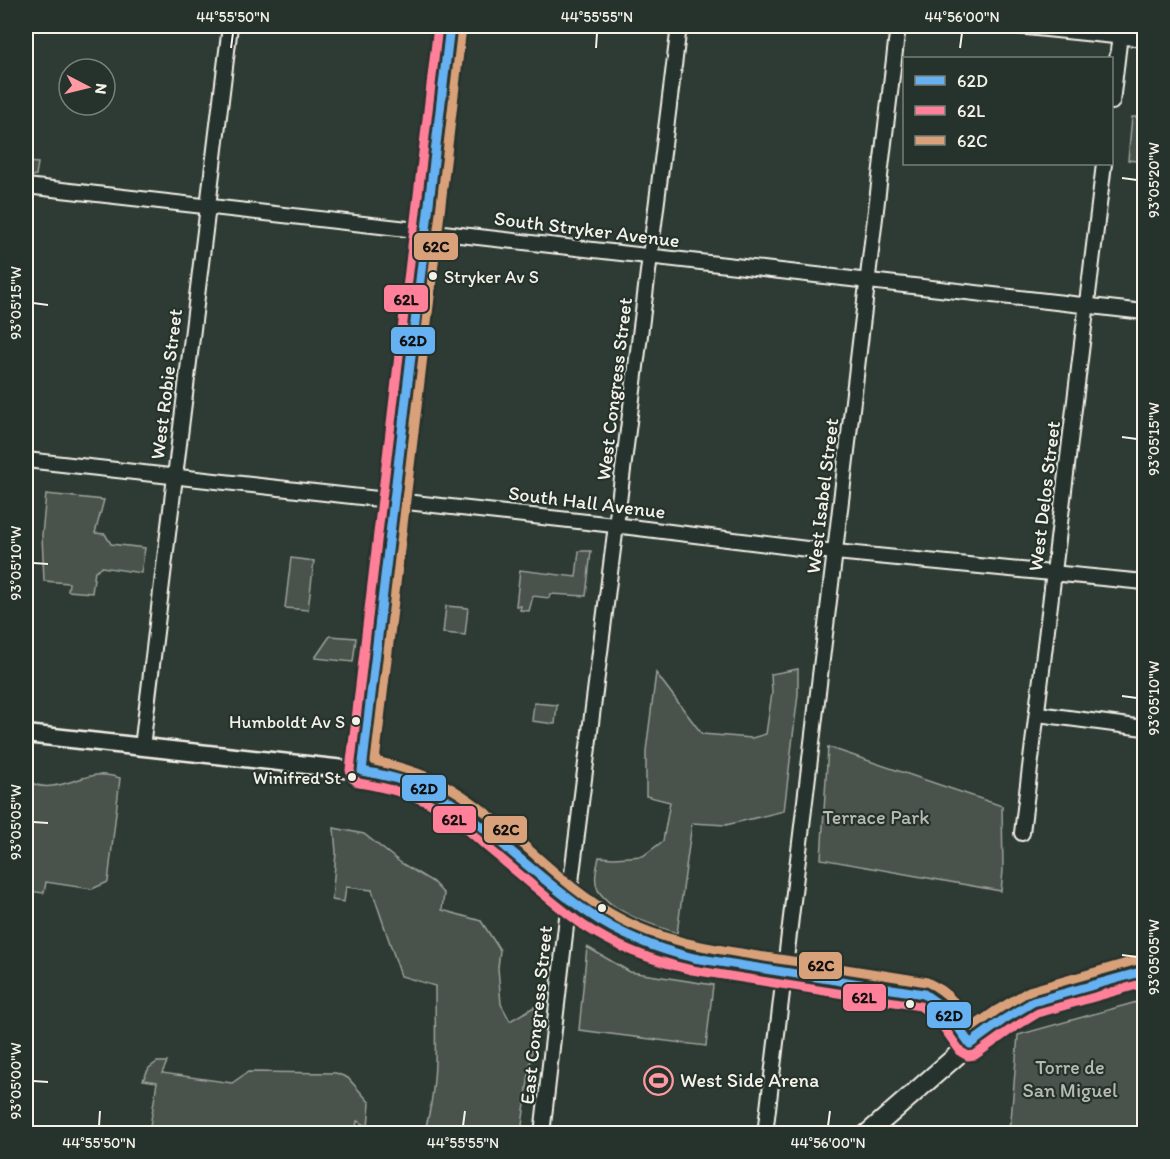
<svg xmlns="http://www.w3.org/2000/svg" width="1170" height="1159" font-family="Itim,sans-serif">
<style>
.green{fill:#48524c;stroke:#9ea29a;stroke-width:1.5}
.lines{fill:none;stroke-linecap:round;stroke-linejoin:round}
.minor-casing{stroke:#f4f1e8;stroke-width:18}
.tertiary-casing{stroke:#f4f1e8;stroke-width:21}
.secondary-casing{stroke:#f4f1e8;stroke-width:22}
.minor{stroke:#26332d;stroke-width:14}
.tertiary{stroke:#26332d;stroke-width:16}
.secondary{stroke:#26332d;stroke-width:18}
.bus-1-casing{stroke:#26332d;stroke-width:14}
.bus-2-casing{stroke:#26332d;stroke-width:14}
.bus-3-casing{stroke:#26332d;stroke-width:14}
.bus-1{stroke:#66b1f2;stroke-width:9}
.bus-2{stroke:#ff8098;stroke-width:9}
.bus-3{stroke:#d9a179;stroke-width:9}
.ticks{fill:none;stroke:#f4f1e8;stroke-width:2}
.bus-dot{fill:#f4f1e8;stroke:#26332d;stroke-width:2}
.labels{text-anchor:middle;stroke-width:4.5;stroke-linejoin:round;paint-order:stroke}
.bus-label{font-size:18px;fill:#f4f1e8;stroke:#26332d;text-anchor:end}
.street-label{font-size:20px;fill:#f4f1e8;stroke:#26332d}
.park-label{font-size:20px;fill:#b8b9b1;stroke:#26332d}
.poi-label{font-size:20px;fill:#f4f1e8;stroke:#26332d;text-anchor:start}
.line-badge{stroke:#26332d;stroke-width:2}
.pale-badge-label{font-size:16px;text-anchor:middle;font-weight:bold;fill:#111}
.neatline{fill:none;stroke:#f4f1e8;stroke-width:2}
.ticks-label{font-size:15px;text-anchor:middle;fill:#f4f1e8}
</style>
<rect width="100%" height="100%" fill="#2e3b34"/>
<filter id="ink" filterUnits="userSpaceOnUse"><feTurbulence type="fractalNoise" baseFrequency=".0167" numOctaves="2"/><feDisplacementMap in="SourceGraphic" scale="12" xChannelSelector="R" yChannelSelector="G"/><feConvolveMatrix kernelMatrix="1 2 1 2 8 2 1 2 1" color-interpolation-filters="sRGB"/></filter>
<g filter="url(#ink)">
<g class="green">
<path d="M1132,117H1144V162L1128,160Z"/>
<path d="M26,162L38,163L36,175L26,177Z"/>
<path d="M46,494L104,500L95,533L105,534L111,544L145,548L141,573L102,567L95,571L92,593L68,591L69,583L44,581L42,535Z"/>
<path d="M579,551H591L586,596L550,594L549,598L533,596L529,611L520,610L521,606H516L520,570L576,577Z"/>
<path d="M291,558L314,561L308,610L285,608Z"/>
<path d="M446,606L468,608L465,635L443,633Z"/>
<path d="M330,636L356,638L353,662L315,658Z"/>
<path d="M798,669V694L784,811L726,825L692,823L677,933C653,925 612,913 598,890C593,880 597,867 599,857L614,858L643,856L663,841L670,802L646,796V751L656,673L702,734L752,738L766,734L772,693L771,674Z"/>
<path d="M534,703L557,705L555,724L532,721Z"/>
<path d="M828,747L1002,806L1003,871L1001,891L821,859Z"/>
<path d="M26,766H29L30,782C50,794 75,778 96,775C104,774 113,776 120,778L108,882L92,889L46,882L44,893L28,891L26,911Z"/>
<path d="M334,828L364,834L401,863L433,882L444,894L442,910L481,921L500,950L498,968L501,1004L510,1021L534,1007L536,1021L521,1133H424C439,1087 435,1034 435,986L401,976L372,890L346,887L344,902L332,900L336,853Z"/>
<path d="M587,947L630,972L713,985L706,1046L579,1030Z"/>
<path d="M1144,1000V1133H1006L1011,1120L1018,1035Z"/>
<path d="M157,1062H167L162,1073L232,1083L248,1072L336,1073L348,1078L370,1103L368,1127L357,1121L355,1133H149L157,1082L143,1080L149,1068Z"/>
</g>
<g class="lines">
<defs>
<g id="minor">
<path d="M1017,26L1144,39"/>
<path d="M1112,102L1121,26"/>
<path d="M26,186L1144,312"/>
<path d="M26,460L614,525L815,550L1144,582"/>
<path d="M1038,714L1144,728"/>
<path d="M142,747L230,26"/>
<path d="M362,771L450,26"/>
<path d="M1022,833L1104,164"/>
<path d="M542,1134L572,874L679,26"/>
<path d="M765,1134L898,26"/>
</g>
<path id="tertiary" d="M26,734L362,771C391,776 418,783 444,798C466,811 485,830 505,846C566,899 612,942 694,958L924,994C946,1003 957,1026 970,1044"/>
<path id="secondary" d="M867,1134L970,1044L1003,1020L1033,1002L1144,971"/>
</defs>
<use href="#minor" class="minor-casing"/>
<use href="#tertiary" class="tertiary-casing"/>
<use href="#secondary" class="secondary-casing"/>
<use href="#minor" class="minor"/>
<use href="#tertiary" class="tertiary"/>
<use href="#secondary" class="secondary"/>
<defs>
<path id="bus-1" d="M450,26L362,771C390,776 419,783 444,798C462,809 478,823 494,837C525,863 556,891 590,914C622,936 657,949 694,958L924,994L945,1009L970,1044L1003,1020L1033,1002L1144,971"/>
<path id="bus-2" d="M438,26L350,770L352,778L359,783C383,787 406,792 429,803C451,814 469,831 487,847C519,873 549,901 583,925C616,947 653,961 692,970L920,1006L936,1017L961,1052L968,1056L975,1055L1010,1030L1038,1013L1144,983"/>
<path id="bus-3" d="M462,27L375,761C402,767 428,775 452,789C512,825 557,886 621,919C666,943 715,949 765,957C819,965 873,973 927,982C948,992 961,1008 973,1027L997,1010L1029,991L1141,959"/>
</defs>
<use href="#bus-1" class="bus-1-casing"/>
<use href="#bus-2" class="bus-2-casing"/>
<use href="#bus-3" class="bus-3-casing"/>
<use href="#bus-1" class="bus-1"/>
<use href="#bus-2" class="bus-2"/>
<use href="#bus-3" class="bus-3"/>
</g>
</g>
<path class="ticks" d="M231,48L233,33M596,48L597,33M960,48L962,33M1122,178L1137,180M33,303L48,305M1122,437L1137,439M33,563L48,564M1122,696L1137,698M33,822L48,823M1122,955L1137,957M33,1081L48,1082M99,1126L100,1111M463,1126L465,1111M828,1126L830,1111"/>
<defs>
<symbol id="stadium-ring" viewBox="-11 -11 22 22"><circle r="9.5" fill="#26332d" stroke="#ff9aa2" stroke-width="1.5"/><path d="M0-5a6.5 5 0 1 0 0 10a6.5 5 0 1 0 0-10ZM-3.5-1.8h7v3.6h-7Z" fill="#ff9aa2"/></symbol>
</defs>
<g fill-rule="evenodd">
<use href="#stadium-ring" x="642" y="1064" width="33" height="33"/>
</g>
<g class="bus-dot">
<circle cx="433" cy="276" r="5"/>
<circle cx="356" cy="721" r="5"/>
<circle cx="352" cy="777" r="5"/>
<circle cx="602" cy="908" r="5"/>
<circle cx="910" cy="1004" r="5"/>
</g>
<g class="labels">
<g class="bus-label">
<text x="444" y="283" text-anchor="start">Stryker Av S</text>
<text x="345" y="728">Humboldt Av S</text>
<text x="341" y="784">Winifred St</text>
</g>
<g class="street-label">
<text transform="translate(587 229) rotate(7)" y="7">South Stryker Avenue</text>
<text transform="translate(166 384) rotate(-83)" y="7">West Robie Street</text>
<text transform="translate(614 389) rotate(-83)" y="7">West Congress Street</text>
<text transform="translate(822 496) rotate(-83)" y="7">West Isabel Street</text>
<text transform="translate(1044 496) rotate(-83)" y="7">West Delos Street</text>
<text transform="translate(587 502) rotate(7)" y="7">South Hall Avenue</text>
<text transform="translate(536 1015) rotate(-84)" y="7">East Congress Street</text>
</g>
<g class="park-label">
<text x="876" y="824">Terrace Park</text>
<text x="1070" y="1074">Torre de<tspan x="1070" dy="23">San Miguel</tspan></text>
</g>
<g class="poi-label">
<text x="680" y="1087">West Side Arena</text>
</g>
</g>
<g class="line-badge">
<rect x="413" y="232" width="46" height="29" rx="6" fill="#d9a179"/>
<rect x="383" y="284" width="46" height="29" rx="6" fill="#ff8098"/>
<rect x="390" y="326" width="46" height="29" rx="6" fill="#66b1f2"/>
<rect x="401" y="774" width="46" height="28" rx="6" fill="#66b1f2"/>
<rect x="432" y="805" width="45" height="29" rx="6" fill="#ff8098"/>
<rect x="483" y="815" width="45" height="29" rx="6" fill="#d9a179"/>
<rect x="798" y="951" width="45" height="29" rx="6" fill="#d9a179"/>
<rect x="842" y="983" width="45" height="29" rx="6" fill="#ff8098"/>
<rect x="926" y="1001" width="46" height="28" rx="6" fill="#66b1f2"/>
</g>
<g class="pale-badge-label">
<text x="436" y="252">62C</text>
<text x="406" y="305">62L</text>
<text x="413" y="346">62D</text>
<text x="424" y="794">62D</text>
<text x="454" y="825">62L</text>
<text x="506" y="835">62C</text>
<text x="821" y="971">62C</text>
<text x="864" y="1003">62L</text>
<text x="949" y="1021">62D</text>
</g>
<rect width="1170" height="1159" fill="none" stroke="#26332d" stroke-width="66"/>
<rect x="903" y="57" width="210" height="108" fill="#26332d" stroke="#787f78" stroke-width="1.5"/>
<rect x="915" y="76" width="30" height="9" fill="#66b1f2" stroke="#787f78" stroke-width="1.5"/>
<text x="957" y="87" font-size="18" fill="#f4f1e8">62D</text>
<rect x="915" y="106" width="30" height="9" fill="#ff8098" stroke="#787f78" stroke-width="1.5"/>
<text x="957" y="117" font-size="18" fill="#f4f1e8">62L</text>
<rect x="915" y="136" width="30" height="9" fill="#d9a179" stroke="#787f78" stroke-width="1.5"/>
<text x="957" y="147" font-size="18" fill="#f4f1e8">62C</text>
<g transform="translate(87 87) rotate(97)"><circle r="28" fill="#26332d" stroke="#787f78" stroke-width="1.5"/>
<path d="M0-4.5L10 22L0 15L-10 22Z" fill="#ff9aa2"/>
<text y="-9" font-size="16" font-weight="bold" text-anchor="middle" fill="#f4f1e8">N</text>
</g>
<rect x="33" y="33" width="1104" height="1093" class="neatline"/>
<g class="ticks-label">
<text x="233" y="22">44°55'50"N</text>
<text x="597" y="22">44°55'55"N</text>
<text x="962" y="22">44°56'00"N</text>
<text transform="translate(1154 180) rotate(-90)" y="5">93°05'20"W</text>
<text transform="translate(16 303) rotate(-90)" y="5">93°05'15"W</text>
<text transform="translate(1154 439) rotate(-90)" y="5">93°05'15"W</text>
<text transform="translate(16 563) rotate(-90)" y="5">93°05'10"W</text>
<text transform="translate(1154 698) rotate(-90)" y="5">93°05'10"W</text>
<text transform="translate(16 822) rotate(-90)" y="5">93°05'05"W</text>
<text transform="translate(1154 957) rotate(-90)" y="5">93°05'05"W</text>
<text transform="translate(16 1081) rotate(-90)" y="5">93°05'00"W</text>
<text x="99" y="1148">44°55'50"N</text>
<text x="463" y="1148">44°55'55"N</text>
<text x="828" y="1148">44°56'00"N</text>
</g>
</svg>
